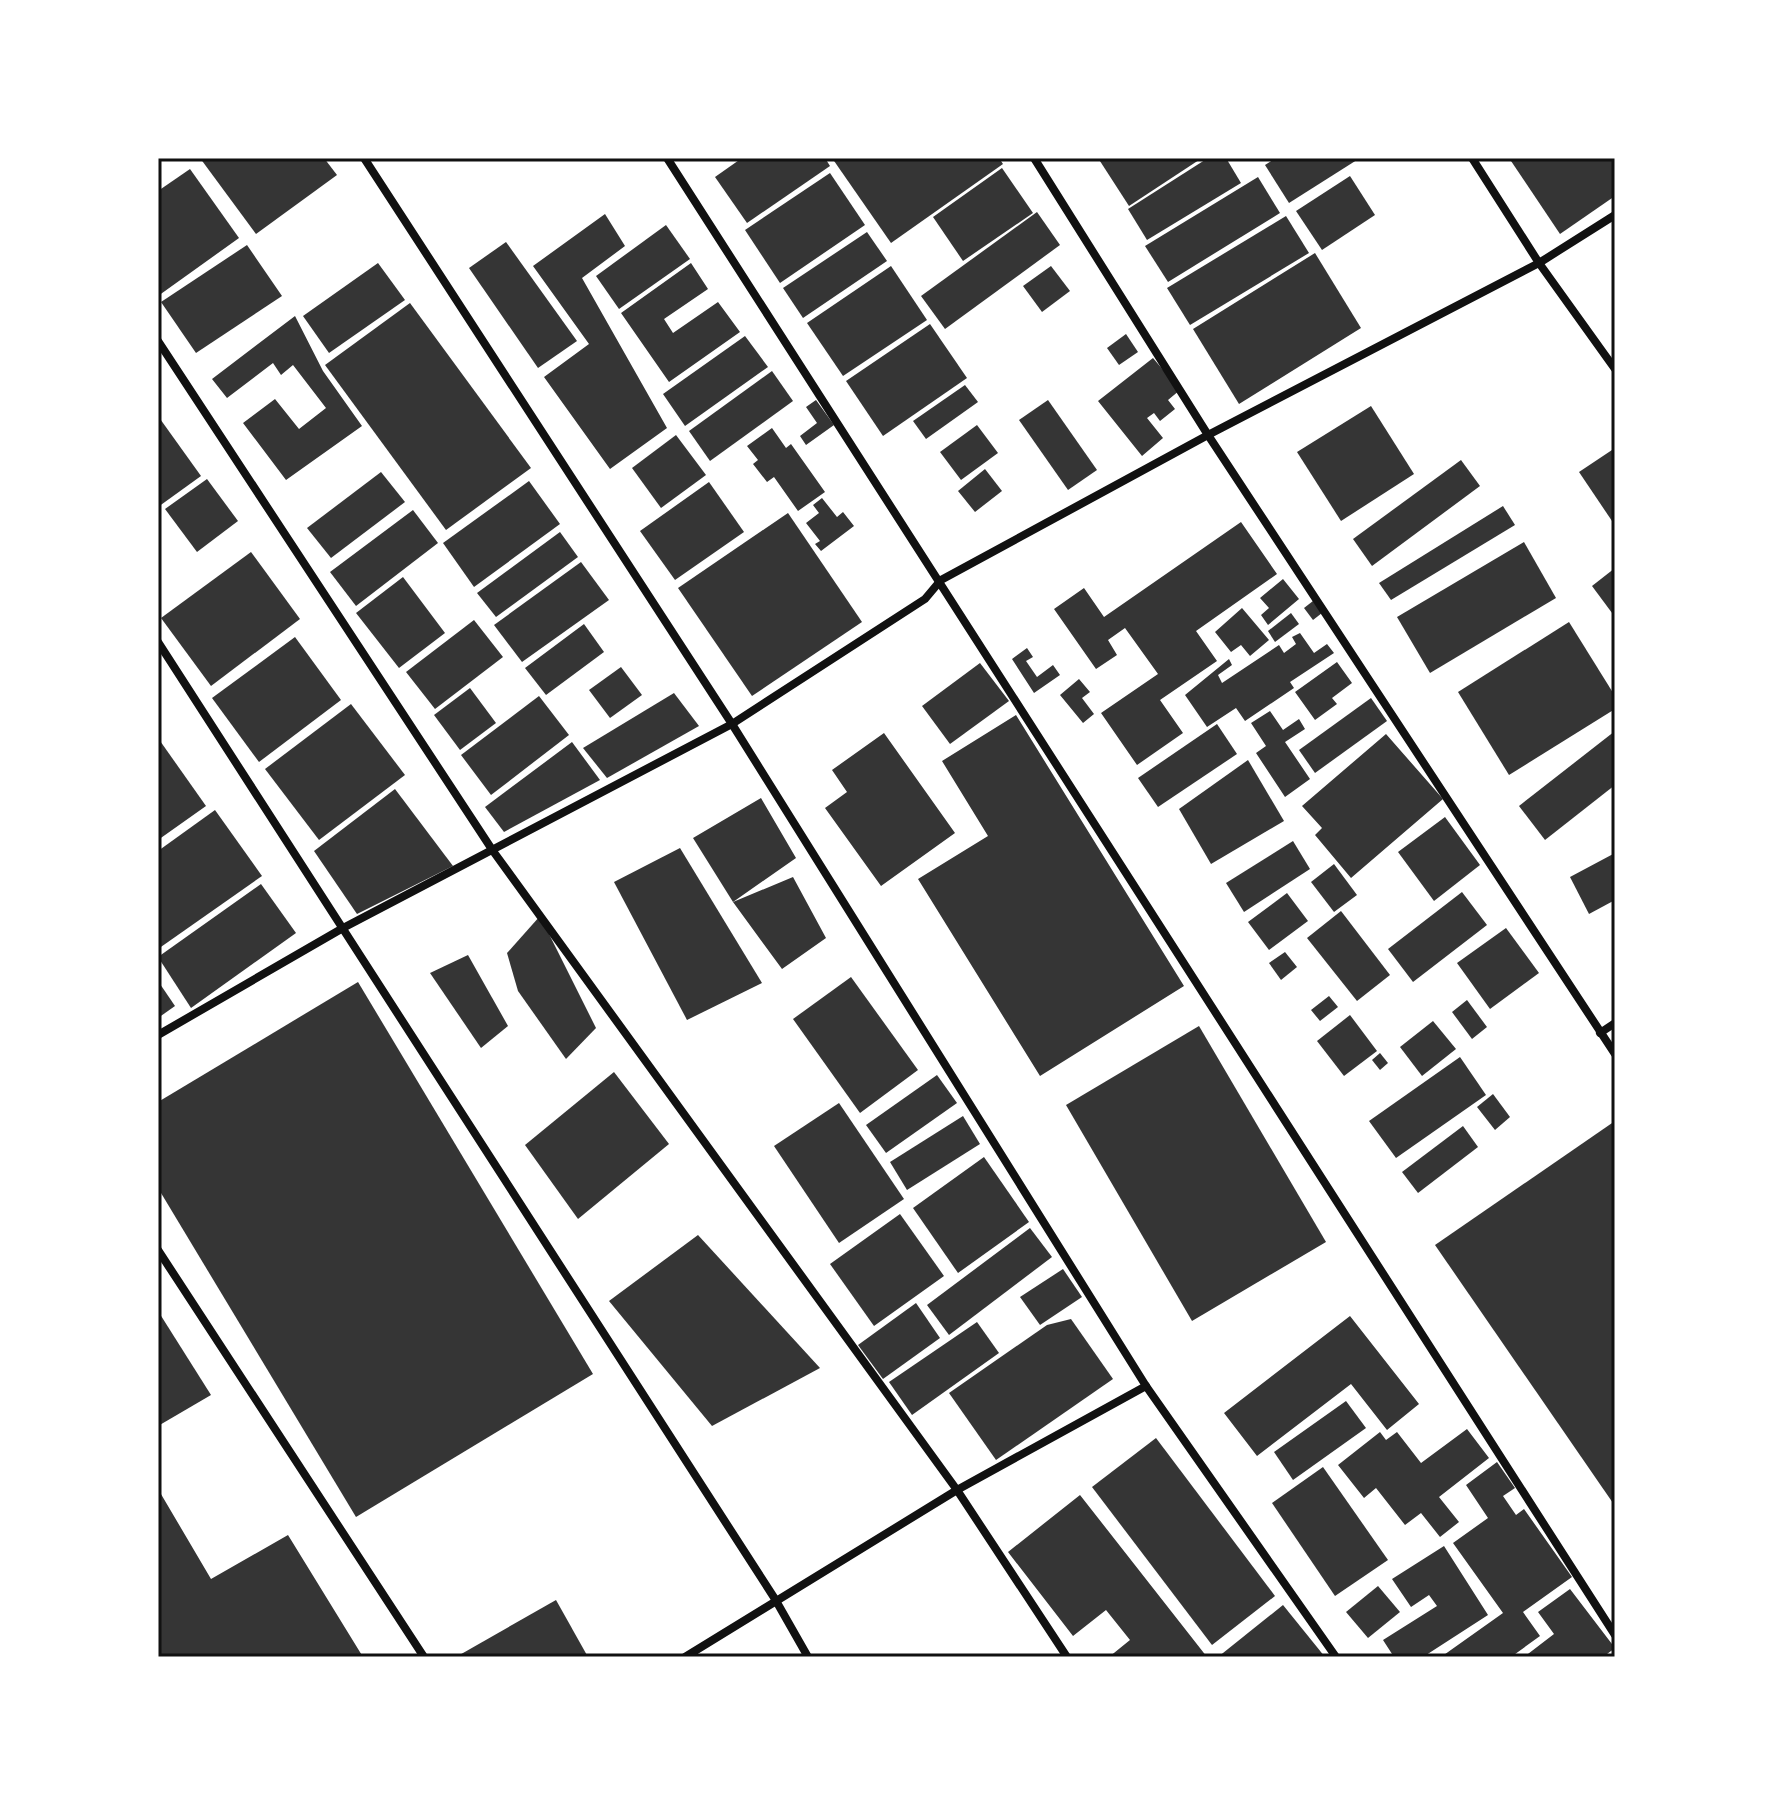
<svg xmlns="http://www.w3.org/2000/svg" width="1773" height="1815" font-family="'Work Sans',sans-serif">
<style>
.building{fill:#353535}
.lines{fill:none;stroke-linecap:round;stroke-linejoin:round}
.minor{stroke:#111;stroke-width:8}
.neatline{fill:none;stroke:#111;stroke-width:3}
</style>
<rect width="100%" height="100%" fill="#fff"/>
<g class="building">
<path d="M 200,158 L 324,158 L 337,175 L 256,234 Z"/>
<path d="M 742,158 L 825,158 L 830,166 L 747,223 L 715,177 Z"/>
<path d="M 832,158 L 999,158 L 1003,164 L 891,243 Z"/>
<path d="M 1098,158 L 1202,158 L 1129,206 Z"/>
<path d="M 1208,158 L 1226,158 L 1241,183 L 1147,240 L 1128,209 Z"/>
<path d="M 1276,158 L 1360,158 L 1289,203 L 1265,165 Z"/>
<path d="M 1509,158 L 1615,158 L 1615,196 L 1560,234 Z"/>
<path d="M 1002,168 L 1033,213 L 963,261 L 933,217 Z"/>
<path d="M 190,169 L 239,238 L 158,296 L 158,191 Z"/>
<path d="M 830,173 L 865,225 L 780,283 L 745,230 Z"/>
<path d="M 1350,176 L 1375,215 L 1322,250 L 1296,211 Z"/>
<path d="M 1258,177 L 1280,213 L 1168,282 L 1145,246 Z"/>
<path d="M 1037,212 L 1060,245 L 945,329 L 921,296 Z"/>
<path d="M 605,214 L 625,246 L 582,278 L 667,428 L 610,469 L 544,377 L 589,344 L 533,266 Z"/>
<path d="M 1286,216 L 1309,253 L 1190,325 L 1167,288 Z"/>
<path d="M 666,225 L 690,259 L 619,309 L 596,276 Z"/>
<path d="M 867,232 L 887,261 L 803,318 L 783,288 Z"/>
<path d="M 506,242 L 577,341 L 538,368 L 469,268 Z"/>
<path d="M 247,245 L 282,296 L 196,353 L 161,302 Z"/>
<path d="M 1315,253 L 1361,328 L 1239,404 L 1193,329 Z"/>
<path d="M 378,263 L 405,300 L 329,353 L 303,316 Z"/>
<path d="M 691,263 L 708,289 L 664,319 L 673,333 L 718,302 L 740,332 L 669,382 L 621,313 Z"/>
<path d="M 891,266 L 927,320 L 843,376 L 807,323 Z"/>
<path d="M 1051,266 L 1070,291 L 1042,312 L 1023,286 Z"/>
<path d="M 410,303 L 531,468 L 446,530 L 325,365 Z"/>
<path d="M 295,316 L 323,371 L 362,426 L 286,480 L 243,423 L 275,399 L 299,429 L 326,408 L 293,365 L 281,375 L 273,363 L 227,398 L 212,379 Z"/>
<path d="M 930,324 L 967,378 L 883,436 L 846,381 Z"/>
<path d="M 1126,334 L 1138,352 L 1119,365 L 1107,348 Z"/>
<path d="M 745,336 L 768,367 L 685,426 L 663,394 Z"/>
<path d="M 1153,358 L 1180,390 L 1168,400 L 1175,409 L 1160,421 L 1154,413 L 1147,418 L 1163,438 L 1142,456 L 1098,401 Z"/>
<path d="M 772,371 L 793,401 L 710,461 L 689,431 Z"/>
<path d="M 965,385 L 978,402 L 926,439 L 913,421 Z"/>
<path d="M 816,400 L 834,425 L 806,445 L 800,436 L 817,423 L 806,407 Z"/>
<path d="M 1048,400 L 1097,470 L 1068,490 L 1019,420 Z"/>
<path d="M 1371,406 L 1414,474 L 1341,521 L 1297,452 Z"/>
<path d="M 158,416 L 201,476 L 158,507 Z"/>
<path d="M 977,425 L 998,453 L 961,480 L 940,452 Z"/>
<path d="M 772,428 L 786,448 L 791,444 L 825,492 L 798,511 L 774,477 L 767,482 L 753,464 L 758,460 L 747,446 Z"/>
<path d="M 676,435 L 706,475 L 661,508 L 632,468 Z"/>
<path d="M 1615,448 L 1615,519 L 1612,521 L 1579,472 Z"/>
<path d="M 1461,460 L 1480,486 L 1372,566 L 1353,539 Z"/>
<path d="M 985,469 L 1002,491 L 975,512 L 958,491 Z"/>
<path d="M 381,472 L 405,502 L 331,558 L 307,528 Z"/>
<path d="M 207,479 L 238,521 L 197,552 L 165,509 Z"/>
<path d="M 529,481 L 560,524 L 474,587 L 443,543 Z"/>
<path d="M 709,482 L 744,532 L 675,580 L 640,531 Z"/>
<path d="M 822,498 L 837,517 L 843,512 L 854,526 L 821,551 L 815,544 L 820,541 L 806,523 L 819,513 L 813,505 Z"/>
<path d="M 1503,506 L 1515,525 L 1391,600 L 1379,583 Z"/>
<path d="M 413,510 L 438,543 L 356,606 L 330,572 Z"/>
<path d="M 788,513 L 862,622 L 752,696 L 678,588 Z"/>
<path d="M 1241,522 L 1277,574 L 1196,631 L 1217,661 L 1160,700 L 1183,733 L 1137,765 L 1101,713 L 1158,674 L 1125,628 L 1108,640 L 1117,655 L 1096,669 L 1054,609 L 1084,588 L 1104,617 Z"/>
<path d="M 560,532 L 578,557 L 496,617 L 477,593 Z"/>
<path d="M 1524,542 L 1556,598 L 1430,673 L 1397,617 Z"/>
<path d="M 251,552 L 300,619 L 211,686 L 161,618 Z"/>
<path d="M 581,562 L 609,600 L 522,662 L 494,625 Z"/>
<path d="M 1615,568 L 1615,617 L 1592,586 Z"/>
<path d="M 403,577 L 445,633 L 399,668 L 356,613 Z"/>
<path d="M 1283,579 L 1299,599 L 1268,625 L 1261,615 L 1269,608 L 1260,598 Z"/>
<path d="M 1313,601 L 1322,613 L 1313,620 L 1304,608 Z"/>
<path d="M 1242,608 L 1269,640 L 1250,656 L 1241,645 L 1231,652 L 1215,632 Z"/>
<path d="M 1291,613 L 1299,624 L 1275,642 L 1268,631 Z"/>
<path d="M 474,620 L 503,657 L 435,709 L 406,672 Z"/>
<path d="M 1569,622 L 1615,696 L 1615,709 L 1509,775 L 1458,692 Z"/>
<path d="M 584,624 L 604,652 L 546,695 L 525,668 Z"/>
<path d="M 1300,633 L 1314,653 L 1327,644 L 1334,653 L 1290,682 L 1294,688 L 1245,721 L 1236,708 L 1207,727 L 1185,695 L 1229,659 L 1232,665 L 1218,675 L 1222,683 L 1279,645 L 1284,653 L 1296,644 L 1292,637 Z"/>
<path d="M 295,637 L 341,700 L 259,762 L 212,698 Z"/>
<path d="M 1027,648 L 1033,657 L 1026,661 L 1037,677 L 1053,665 L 1060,675 L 1034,693 L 1012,659 Z"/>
<path d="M 1337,662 L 1352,683 L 1332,698 L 1337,704 L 1315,720 L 1295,692 Z"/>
<path d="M 980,663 L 1009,701 L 950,744 L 922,706 Z"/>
<path d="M 621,667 L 642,695 L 610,718 L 589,690 Z"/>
<path d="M 1079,679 L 1090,692 L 1082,698 L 1094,714 L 1083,723 L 1060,695 Z"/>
<path d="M 470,688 L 496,723 L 460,750 L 434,715 Z"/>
<path d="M 674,693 L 699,726 L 607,778 L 583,748 Z"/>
<path d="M 539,696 L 569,735 L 491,795 L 461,755 Z"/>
<path d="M 1371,698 L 1387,721 L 1315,773 L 1299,750 Z"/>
<path d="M 351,704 L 405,775 L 319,840 L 265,769 Z"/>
<path d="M 1270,711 L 1283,730 L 1299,719 L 1305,729 L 1285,742 L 1310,779 L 1285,797 L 1256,753 L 1266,746 L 1251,723 Z"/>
<path d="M 1016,715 L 1184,986 L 1040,1076 L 918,879 L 988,836 L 942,761 Z"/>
<path d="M 1217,724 L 1237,754 L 1158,807 L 1138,778 Z"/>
<path d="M 1615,731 L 1615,785 L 1545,840 L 1519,806 Z"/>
<path d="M 884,733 L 955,833 L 881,886 L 825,808 L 847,792 L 832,770 Z"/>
<path d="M 1386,734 L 1443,799 L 1351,878 L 1315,835 L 1322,828 L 1302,806 Z"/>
<path d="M 158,738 L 206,806 L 158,840 Z"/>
<path d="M 572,742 L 600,780 L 504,832 L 485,807 Z"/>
<path d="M 1248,760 L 1284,821 L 1211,864 L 1179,809 Z"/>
<path d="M 395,789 L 453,866 L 357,914 L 314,851 Z"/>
<path d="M 761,798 L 796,858 L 733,902 L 793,877 L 826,938 L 782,969 L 733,902 L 693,838 Z"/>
<path d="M 215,810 L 262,876 L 158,949 L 158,851 Z"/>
<path d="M 1445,817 L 1480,865 L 1434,901 L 1398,852 Z"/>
<path d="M 1293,841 L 1310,869 L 1244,912 L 1226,883 Z"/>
<path d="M 680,848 L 762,983 L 687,1020 L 614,882 Z"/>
<path d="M 1615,853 L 1615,900 L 1589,914 L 1570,877 Z"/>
<path d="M 1334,864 L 1357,895 L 1334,912 L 1311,882 Z"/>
<path d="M 261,884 L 296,933 L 191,1008 L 158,957 Z"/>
<path d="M 1462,892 L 1487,925 L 1413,982 L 1388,949 Z"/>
<path d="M 1287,893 L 1308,921 L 1269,950 L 1248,922 Z"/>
<path d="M 1341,911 L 1390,975 L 1357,1001 L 1307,938 Z"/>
<path d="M 540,916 L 596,1028 L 566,1059 L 518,991 L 507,953 Z"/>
<path d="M 1506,928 L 1539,973 L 1490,1009 L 1457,963 Z"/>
<path d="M 1285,952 L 1297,967 L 1281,980 L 1269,963 Z"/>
<path d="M 468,955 L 508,1026 L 481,1048 L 430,973 Z"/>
<path d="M 851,977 L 918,1070 L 860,1113 L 793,1019 Z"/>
<path d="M 158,981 L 175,1006 L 158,1018 Z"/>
<path d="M 358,982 L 593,1374 L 356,1517 L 158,1188 L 158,1102 Z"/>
<path d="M 1329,996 L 1338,1007 L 1320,1021 L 1311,1010 Z"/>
<path d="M 1467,1000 L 1487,1027 L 1472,1039 L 1452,1012 Z"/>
<path d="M 1350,1015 L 1377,1051 L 1344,1076 L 1317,1041 Z"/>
<path d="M 1433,1021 L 1456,1049 L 1422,1076 L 1400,1047 Z"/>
<path d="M 1199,1026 L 1326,1242 L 1192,1321 L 1066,1105 Z"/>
<path d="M 1380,1053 L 1388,1063 L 1380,1070 L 1372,1060 Z"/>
<path d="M 1460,1057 L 1486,1095 L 1396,1158 L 1369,1121 Z"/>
<path d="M 614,1072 L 669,1144 L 578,1219 L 525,1145 Z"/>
<path d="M 937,1075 L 957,1103 L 886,1153 L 866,1125 Z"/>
<path d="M 1493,1094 L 1510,1117 L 1495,1130 L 1477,1107 Z"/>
<path d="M 839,1103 L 904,1199 L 839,1243 L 774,1146 Z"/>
<path d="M 963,1116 L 980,1144 L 907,1190 L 890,1162 Z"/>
<path d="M 1615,1121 L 1615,1506 L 1435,1245 Z"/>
<path d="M 1463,1126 L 1478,1147 L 1418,1193 L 1402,1172 Z"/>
<path d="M 984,1157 L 1029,1222 L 958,1273 L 913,1208 Z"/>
<path d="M 900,1214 L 944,1276 L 874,1326 L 830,1264 Z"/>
<path d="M 1030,1228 L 1052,1257 L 949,1335 L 927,1305 Z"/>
<path d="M 698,1235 L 820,1368 L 712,1426 L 609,1301 Z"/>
<path d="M 1063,1269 L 1082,1297 L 1040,1325 L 1020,1297 Z"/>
<path d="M 916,1303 L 940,1338 L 883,1379 L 858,1345 Z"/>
<path d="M 158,1311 L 211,1395 L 158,1426 Z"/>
<path d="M 1350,1316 L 1419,1404 L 1387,1430 L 1351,1384 L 1257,1456 L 1224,1413 Z"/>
<path d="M 1071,1319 L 1113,1379 L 996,1460 L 949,1393 L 1047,1325 Z"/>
<path d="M 977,1322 L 999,1353 L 912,1415 L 889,1382 Z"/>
<path d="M 1346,1401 L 1366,1428 L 1293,1480 L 1274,1452 Z"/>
<path d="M 1467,1429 L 1489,1458 L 1439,1497 L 1459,1522 L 1440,1537 L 1421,1513 L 1405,1525 L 1376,1488 L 1364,1498 L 1338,1465 L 1380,1432 L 1386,1440 L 1397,1432 L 1421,1463 Z"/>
<path d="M 1156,1438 L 1275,1596 L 1212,1645 L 1092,1487 Z"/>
<path d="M 1497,1462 L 1515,1488 L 1503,1496 L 1516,1515 L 1524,1509 L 1572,1577 L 1523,1612 L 1540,1636 L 1511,1657 L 1441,1657 L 1503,1613 L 1453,1543 L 1488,1518 L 1466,1485 Z"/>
<path d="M 1323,1467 L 1388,1560 L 1335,1596 L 1272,1503 Z"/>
<path d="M 158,1489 L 211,1579 L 288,1535 L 363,1657 L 158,1657 Z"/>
<path d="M 1080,1495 L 1207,1657 L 1109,1657 L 1130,1640 L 1106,1610 L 1073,1636 L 1008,1552 Z"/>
<path d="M 1444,1546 L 1488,1615 L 1423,1657 L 1394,1657 L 1383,1640 L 1437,1606 L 1429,1595 L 1411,1607 L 1392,1579 Z"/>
<path d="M 1378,1586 L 1400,1612 L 1368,1638 L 1346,1612 Z"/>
<path d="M 1570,1589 L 1615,1648 L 1603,1657 L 1524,1657 L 1554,1634 L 1538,1612 Z"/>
<path d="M 556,1600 L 588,1657 L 456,1657 Z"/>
<path d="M 1283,1605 L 1325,1657 L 1218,1657 Z"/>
</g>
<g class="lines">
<g class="minor">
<path d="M 364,158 L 732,724 L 1146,1386 L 1336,1657"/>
<path d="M 667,158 L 1615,1635"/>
<path d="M 1034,158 L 1208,435 L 1615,1054"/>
<path d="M 1472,158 L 1539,263 L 1615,369"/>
<path d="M 158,341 L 493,851 L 957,1490 L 1067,1657"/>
<path d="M 158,642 L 775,1599 L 808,1657"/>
<path d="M 1600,1033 L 1615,1023"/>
<path d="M 158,1035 L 343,928 L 732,724 L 925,599 L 941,580 L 1208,435 L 1539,263 L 1615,215"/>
<path d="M 158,1250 L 424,1657"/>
<path d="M 685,1657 L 957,1490 L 1146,1386"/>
</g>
</g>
<rect width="1773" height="1815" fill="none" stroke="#ffffff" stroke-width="320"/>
<rect x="160" y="160" width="1453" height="1495" class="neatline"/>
</svg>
